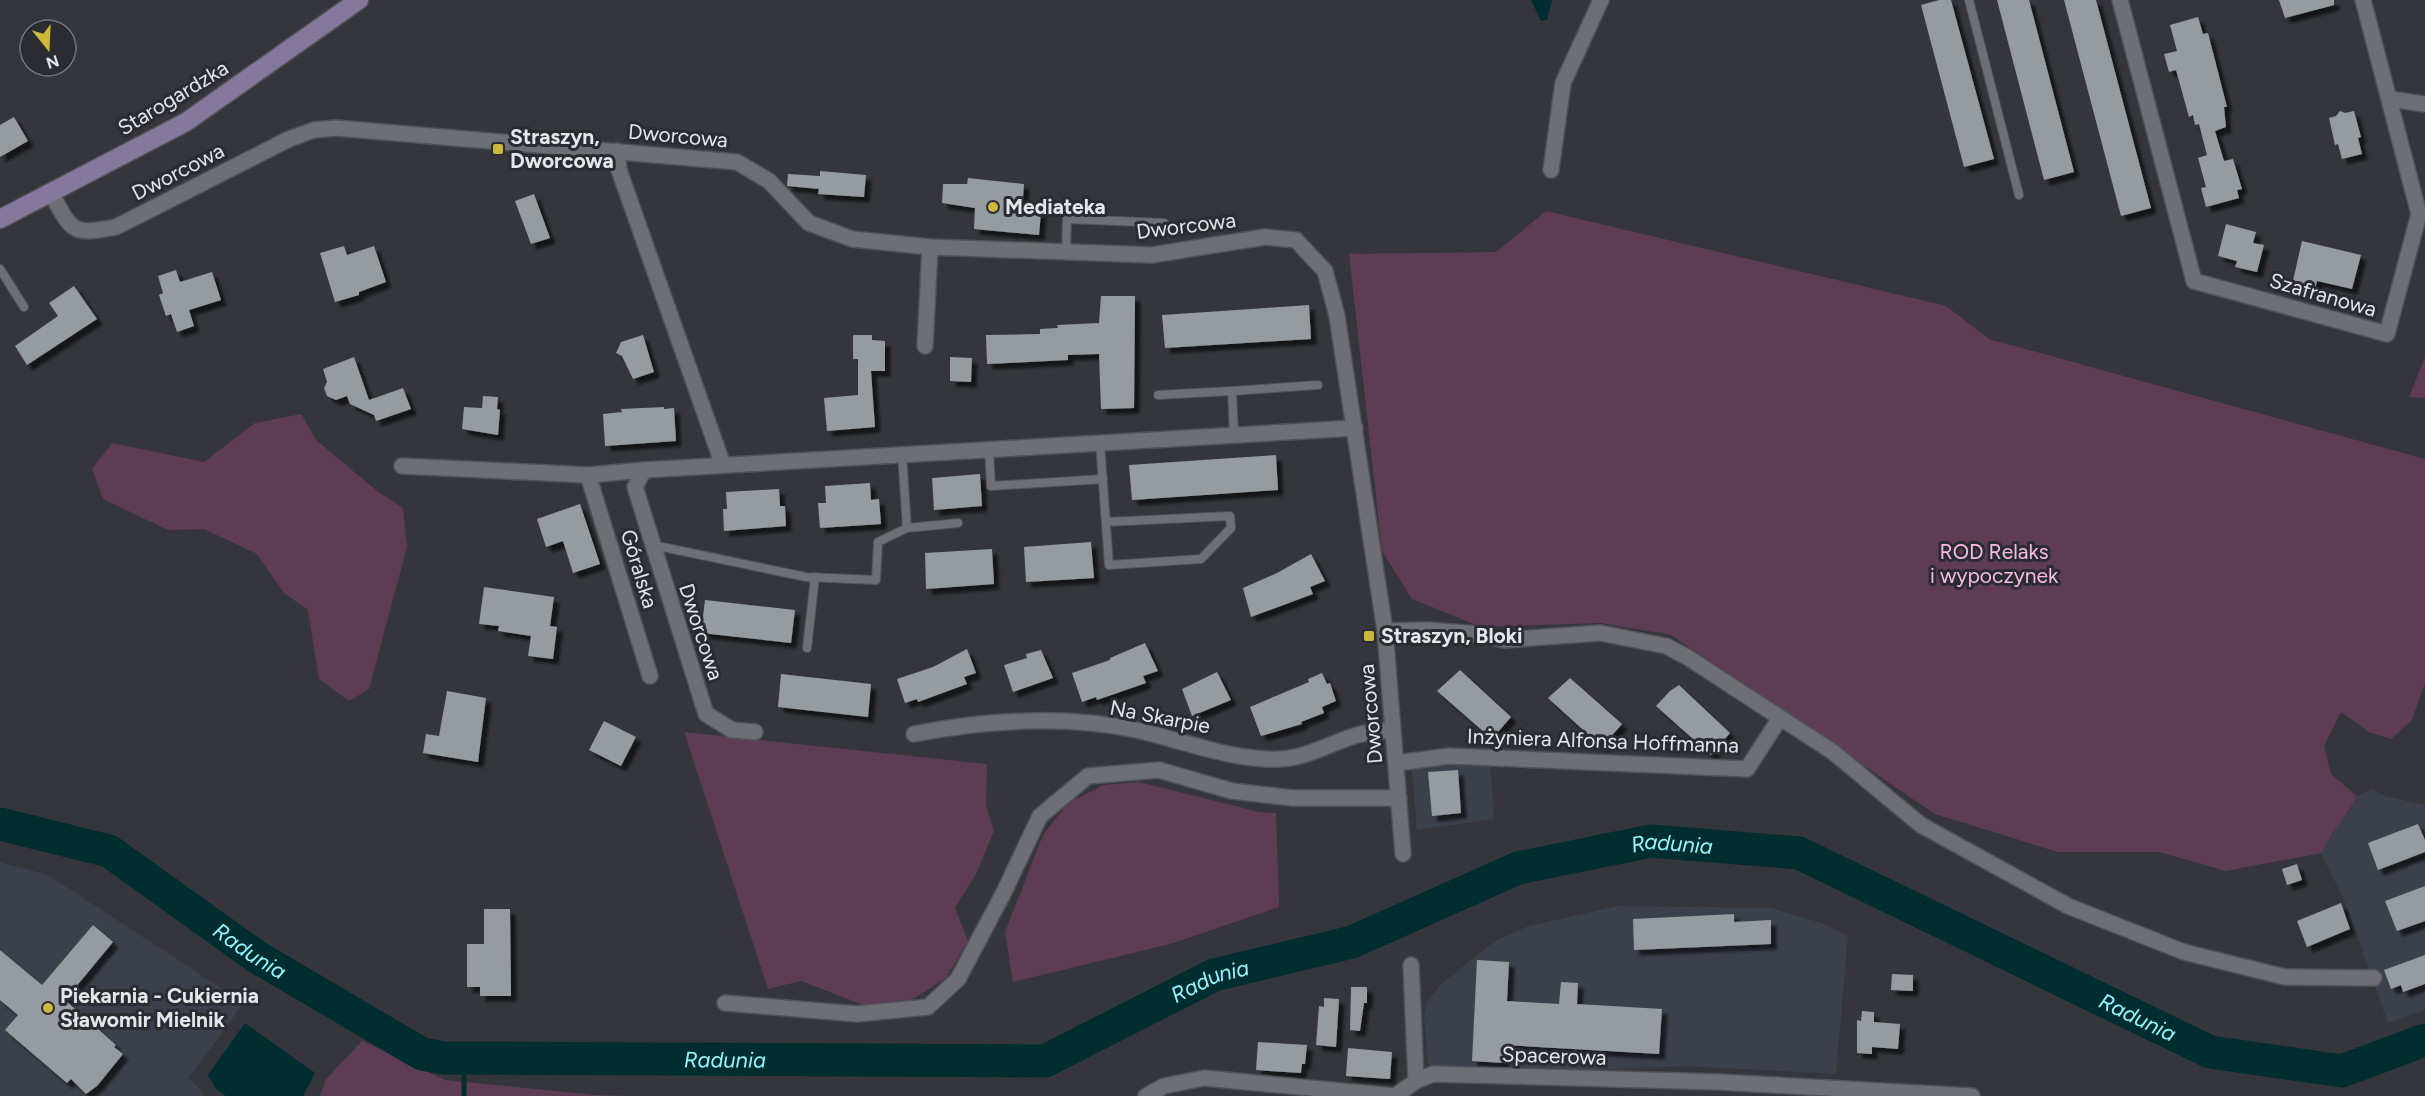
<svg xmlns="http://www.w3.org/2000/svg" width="2425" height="1096" font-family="Figtree,sans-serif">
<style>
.built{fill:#3c404b}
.green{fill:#5e3d54}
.water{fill:#002d30}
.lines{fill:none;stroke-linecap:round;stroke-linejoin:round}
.stream{stroke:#002d30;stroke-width:5}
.river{stroke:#002d30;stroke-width:33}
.building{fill:#959b9f;filter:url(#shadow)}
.lane-casing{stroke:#505256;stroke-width:10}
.street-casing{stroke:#505256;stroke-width:18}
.secondary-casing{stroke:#505256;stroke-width:21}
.lane{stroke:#6d6f75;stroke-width:8}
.street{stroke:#6d6f75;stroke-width:15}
.secondary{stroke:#86789d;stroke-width:18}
.poi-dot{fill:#ccb939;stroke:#2a2c31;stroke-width:2}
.labels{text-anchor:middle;stroke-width:6;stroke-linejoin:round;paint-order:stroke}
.street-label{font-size:21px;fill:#e5e6ea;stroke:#2a2c31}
.poi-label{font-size:21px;font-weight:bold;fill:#e5e6ea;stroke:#2a2c31;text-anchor:start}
.park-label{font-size:21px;fill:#f9bbe5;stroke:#2a2c31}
.water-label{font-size:22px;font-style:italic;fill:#97f4fc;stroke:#2a2c31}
</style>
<defs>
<filter id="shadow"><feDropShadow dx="5.5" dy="5.5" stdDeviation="1.5" flood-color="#0009"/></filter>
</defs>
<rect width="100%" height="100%" fill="#34363b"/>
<g class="built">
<path d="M 1490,759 L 1494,819 L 1417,830 L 1411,761 Z"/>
<path d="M 2372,789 L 2385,796 L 2425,805 L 2425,1010 L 2388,1023 L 2344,900 L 2321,853 L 2328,837 L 2349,811 L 2357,796 Z"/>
<path d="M 0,862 L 48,875 L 244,1003 L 189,1077 L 205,1096 L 0,1096 Z"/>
<path d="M 1617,906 L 1771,908 L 1824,924 L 1848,936 L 1836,1074 L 1688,1066 L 1584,1070 L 1428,1065 L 1424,1016 L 1427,1002 L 1440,985 L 1495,941 L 1529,926 Z"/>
</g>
<g class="green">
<path d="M 1546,211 L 1946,306 L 1989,339 L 2425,459 L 2425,683 L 2412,720 L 2391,739 L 2369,732 L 2341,712 L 2324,746 L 2331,774 L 2357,796 C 2347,816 2331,832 2321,853 L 2226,871 L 2159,852 L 2058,852 L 1935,814 L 1671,635 L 1601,623 L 1481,627 L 1412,599 L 1382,551 L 1349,254 L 1496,252 Z"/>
<path d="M 2425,357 L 2425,398 L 2409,397 Z"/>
<path d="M 301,414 L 316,440 L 377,491 L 403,508 L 407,547 L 369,689 L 349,701 L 319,679 L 308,610 L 284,593 L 257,554 L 204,529 L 168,530 L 103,499 L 92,469 L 112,443 L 204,462 L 255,423 Z"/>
<path d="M 684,732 L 987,764 L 986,806 L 994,831 L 976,874 L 955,908 L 968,941 L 946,978 L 913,999 L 866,1006 L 801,981 L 768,989 Z"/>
<path d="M 1139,782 L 1259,812 L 1276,813 L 1279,907 L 1170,944 L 1013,982 L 1005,932 L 1043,835 L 1068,803 L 1104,785 Z"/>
<path d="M 362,1041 L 445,1080 L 594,1095 L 631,1096 L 320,1096 L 326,1079 Z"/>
</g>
<g class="water">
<path d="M 1531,0 L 1552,0 L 1547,20 L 1541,21 Z"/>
<path d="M 245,1023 L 315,1073 L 303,1096 L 226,1096 L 216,1089 L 208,1075 Z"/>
</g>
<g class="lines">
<path class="stream" d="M 464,1059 L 464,1096"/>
<path class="river" id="s1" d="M 0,824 L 109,851 L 257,957 L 422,1054 L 443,1058 L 1045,1061 L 1214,975 L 1352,942 L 1518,868 L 1651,841 L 1799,853 L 2210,1052 L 2342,1071 L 2425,1040"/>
</g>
<g class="building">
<path d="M 1939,0 L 1951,0 L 1994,159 L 1964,167 L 1921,5 Z"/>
<path d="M 1997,0 L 2029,0 L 2074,172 L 2044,180 Z"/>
<path d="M 2064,0 L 2096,0 L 2151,208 L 2121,216 Z"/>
<path d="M 2279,0 L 2334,0 L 2334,5 L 2285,18 Z"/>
<path d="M 2198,17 L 2203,34 L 2208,33 L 2227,107 L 2224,107 L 2226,127 L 2215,131 L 2224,161 L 2233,159 L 2242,189 L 2237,190 L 2239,198 L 2206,207 L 2201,188 L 2206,187 L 2198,158 L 2207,155 L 2199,124 L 2195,125 L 2193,115 L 2189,117 L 2176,70 L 2169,72 L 2164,54 L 2177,51 L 2170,25 Z"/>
<path d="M 2340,111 L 2345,113 L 2354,111 L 2361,137 L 2358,138 L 2362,154 L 2342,159 L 2338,144 L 2335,145 L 2329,118 L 2336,116 Z"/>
<path d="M 14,117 L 28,141 L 0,157 L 0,125 Z"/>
<path d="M 820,171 L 866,175 L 864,197 L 818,194 L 819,189 L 787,186 L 788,174 L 820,176 Z"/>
<path d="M 968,178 L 1024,184 L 1022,211 L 1041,212 L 1039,235 L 974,229 L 975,208 L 942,203 L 943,184 L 967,184 Z"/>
<path d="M 534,194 L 550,238 L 531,244 L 515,201 Z"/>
<path d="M 2226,224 L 2256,232 L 2253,243 L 2264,245 L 2257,272 L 2235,267 L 2237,261 L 2218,256 Z"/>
<path d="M 2302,241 L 2361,255 L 2352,289 L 2317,281 L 2315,290 L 2292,285 Z"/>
<path d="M 344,246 L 347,255 L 374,246 L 386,282 L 359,292 L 359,295 L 335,302 L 320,253 Z"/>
<path d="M 176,270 L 180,282 L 212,272 L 221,300 L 189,310 L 194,326 L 177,332 L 171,314 L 166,316 L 159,295 L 163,293 L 158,276 Z"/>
<path d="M 74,286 L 97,319 L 27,365 L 15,346 L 58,316 L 49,303 Z"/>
<path d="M 1101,296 L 1135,296 L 1134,408 L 1101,409 L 1099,354 L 1068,355 L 1068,360 L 987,364 L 986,335 L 1040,334 L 1040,329 L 1058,328 L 1057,325 L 1099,323 Z"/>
<path d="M 1309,305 L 1311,339 L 1165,348 L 1162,315 Z"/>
<path d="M 643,335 L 654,372 L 633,379 L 622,356 L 616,353 L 621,342 Z"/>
<path d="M 853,335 L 872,335 L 872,340 L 885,341 L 885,371 L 871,371 L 875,427 L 827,431 L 824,398 L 858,395 L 858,359 L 853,359 Z"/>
<path d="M 354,357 L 369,400 L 403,388 L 411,409 L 376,421 L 374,415 L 350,404 L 347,396 L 336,400 L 327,396 L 324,388 L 327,382 L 323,369 Z"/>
<path d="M 950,357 L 972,358 L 971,382 L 950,381 Z"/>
<path d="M 483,396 L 498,397 L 497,409 L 500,410 L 498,435 L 462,429 L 464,407 L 482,408 Z"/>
<path d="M 664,407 L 664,409 L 674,408 L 676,441 L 605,446 L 603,414 L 622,412 L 621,409 Z"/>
<path d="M 1276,455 L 1278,490 L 1132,500 L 1129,465 Z"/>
<path d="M 980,474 L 982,506 L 934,510 L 932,478 Z"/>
<path d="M 870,483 L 871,500 L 879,499 L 881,524 L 820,528 L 818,503 L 826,503 L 825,486 Z"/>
<path d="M 779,489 L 780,506 L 785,506 L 786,526 L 724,531 L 723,509 L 727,509 L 726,492 Z"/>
<path d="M 580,504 L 600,564 L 573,573 L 563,541 L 546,547 L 537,519 Z"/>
<path d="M 1091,542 L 1094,578 L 1026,582 L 1024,547 Z"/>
<path d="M 992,549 L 994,584 L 926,589 L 925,553 Z"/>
<path d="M 1311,554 L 1325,581 L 1310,587 L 1313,594 L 1251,617 L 1243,588 L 1277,573 Z"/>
<path d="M 484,587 L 554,597 L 550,626 L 557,627 L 553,659 L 528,656 L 531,636 L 498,631 L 499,626 L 479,624 Z"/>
<path d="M 705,600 L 795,610 L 791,643 L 701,633 Z"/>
<path d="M 1145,643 L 1158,671 L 1143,676 L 1146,683 L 1097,700 L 1096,697 L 1082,702 L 1072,673 L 1110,660 L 1110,658 Z"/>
<path d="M 967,649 L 976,673 L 964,677 L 967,684 L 918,702 L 917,699 L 905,703 L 897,679 L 933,667 Z"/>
<path d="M 1041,650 L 1053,678 L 1013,692 L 1004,665 L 1027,658 L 1026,654 Z"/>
<path d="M 1460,670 L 1511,717 L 1492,739 L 1437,691 Z"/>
<path d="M 1217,672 L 1231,700 L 1192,716 L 1182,689 Z"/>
<path d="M 1322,673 L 1327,684 L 1330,683 L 1336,701 L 1322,707 L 1324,713 L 1301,722 L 1302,724 L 1261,736 L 1250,707 L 1309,682 L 1308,679 Z"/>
<path d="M 781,674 L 871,684 L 868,717 L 778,707 Z"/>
<path d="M 1570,678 L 1622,724 L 1602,747 L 1548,698 Z"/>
<path d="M 1679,685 L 1730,733 L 1711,755 L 1656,706 L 1670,691 Z"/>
<path d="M 447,691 L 486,698 L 478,762 L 423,753 L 426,734 L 439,736 Z"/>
<path d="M 604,721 L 636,737 L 621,766 L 589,750 Z"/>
<path d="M 1458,770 L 1461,813 L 1432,816 L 1428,772 Z"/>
<path d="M 2418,824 L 2425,840 L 2425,852 L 2378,870 L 2368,843 Z"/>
<path d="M 2297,864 L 2302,880 L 2287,885 L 2282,869 Z"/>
<path d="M 2425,886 L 2425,921 L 2397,931 L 2385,901 Z"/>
<path d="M 2341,903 L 2350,929 L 2307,947 L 2297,921 Z"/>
<path d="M 484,909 L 510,909 L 511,996 L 480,996 L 480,987 L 467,987 L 467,944 L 484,944 Z"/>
<path d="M 1734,914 L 1734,922 L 1771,920 L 1771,944 L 1634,950 L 1633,919 Z"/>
<path d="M 93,925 L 113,942 L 65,1000 L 116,1045 L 114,1047 L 123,1054 L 97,1086 L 86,1094 L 71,1079 L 67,1083 L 5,1030 L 18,1015 L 0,1000 L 0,950 L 42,985 Z"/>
<path d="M 2425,955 L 2425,984 L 2403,992 L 2401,985 L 2391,989 L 2384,970 Z"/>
<path d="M 1477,960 L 1509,962 L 1507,1001 L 1559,1004 L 1561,982 L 1578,983 L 1577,1004 L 1662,1009 L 1659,1054 L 1504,1045 L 1504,1063 L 1472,1061 Z"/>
<path d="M 1892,974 L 1913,975 L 1913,991 L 1891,990 Z"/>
<path d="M 1351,987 L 1367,987 L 1367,1003 L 1364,1003 L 1360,1031 L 1350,1030 Z"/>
<path d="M 1324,998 L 1339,999 L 1336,1047 L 1316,1045 L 1319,1006 L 1324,1007 Z"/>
<path d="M 1862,1011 L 1874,1012 L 1874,1022 L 1900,1024 L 1898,1049 L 1872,1047 L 1872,1054 L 1857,1053 L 1857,1020 L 1861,1021 Z"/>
<path d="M 1258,1042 L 1307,1045 L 1305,1064 L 1302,1064 L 1301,1073 L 1256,1070 Z"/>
<path d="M 1348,1048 L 1392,1052 L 1390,1079 L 1346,1076 Z"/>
</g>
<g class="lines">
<g class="lane-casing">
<g id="lane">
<path d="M 1969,0 L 2019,195"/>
<path d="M 1066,252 L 1067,219 L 1164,223"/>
<path d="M 0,269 L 24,307"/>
<path d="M 1158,395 L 1232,391"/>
<path d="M 1234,435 L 1232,391 L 1318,385"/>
<path d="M 1100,443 L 1109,565 L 1201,559 L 1231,528 L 1230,516 L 1106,522"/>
<path d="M 989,449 L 991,486 L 1103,479"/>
<path d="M 902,454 L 907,528 L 958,523"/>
<path d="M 653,545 L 806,577 L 876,580 L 878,542 L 907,528"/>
<path d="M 807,648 L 815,577"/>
</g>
</g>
<g class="street-casing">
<g id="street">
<path d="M 2120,0 L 2194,281 L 2387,334 L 2419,214 L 2363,0"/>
<path d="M 2390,99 L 2425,104"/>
<path d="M 617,151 L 619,170 L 723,465"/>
<path d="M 1551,170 L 1563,83 L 1601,0"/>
<path d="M 51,193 C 72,231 71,236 116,227 L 289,139 L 314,130 L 336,128 L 737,162 L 769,181 L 809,223 L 852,239 L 930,247 L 1152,255 L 1265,237 L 1296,240 L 1325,271 L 1337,316 L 1385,631 L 1403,854"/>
<path d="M 925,346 L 930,247"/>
<path d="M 402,466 L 588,475"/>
<path d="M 644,470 L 588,475 L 650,676"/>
<path d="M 1385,631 L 1428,630 L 1478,634 L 1504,640 L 1600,633 L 1666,646 L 1687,657 L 1833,752 L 1921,825 L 2068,906 L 2184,952 L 2285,977 L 2374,978"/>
<path d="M 755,732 L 732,730 L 706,714 L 635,487 L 644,470 L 1355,428"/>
<path d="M 914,734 C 985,720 1065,715 1136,730 C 1181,740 1233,761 1279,759 C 1309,758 1333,741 1361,734 C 1372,732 1383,731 1393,730"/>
<path d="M 1397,763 L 1449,756 L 1747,769 L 1780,718"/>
<path d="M 1411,965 L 1416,1081"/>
<path d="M 725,1003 L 857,1014 L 928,1007 L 958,979 L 1003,894 L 1040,816 L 1088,776 L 1159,770 L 1232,791 L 1293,798 L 1399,798"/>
<path d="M 1146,1096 L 1164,1086 L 1204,1078 L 1395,1096 L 1416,1081 L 1433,1074 L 1719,1082 L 1972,1096"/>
</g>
</g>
<g class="secondary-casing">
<path id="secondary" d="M 0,219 L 186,122 L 359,0"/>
</g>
<use href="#lane" class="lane"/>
<use href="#street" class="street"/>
<use href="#secondary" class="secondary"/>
</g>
<g class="poi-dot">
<rect x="492" y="143" width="12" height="12" rx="3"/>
<circle cx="993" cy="207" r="6"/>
<rect x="1363" y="630" width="12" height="12" rx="3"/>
<circle cx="48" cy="1008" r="6"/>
</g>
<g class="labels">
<g class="street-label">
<text transform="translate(173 98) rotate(-31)" y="7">Starogardzka</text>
<text transform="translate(678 136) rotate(5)" y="7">Dworcowa</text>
<text transform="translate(178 172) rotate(-27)" y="7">Dworcowa</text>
<text transform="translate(1186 226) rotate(-7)" y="7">Dworcowa</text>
<text transform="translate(2323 295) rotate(16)" y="7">Szafranowa</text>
<text transform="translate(639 569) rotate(73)" y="7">Góralska</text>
<text transform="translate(701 632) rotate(72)" y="7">Dworcowa</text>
<text transform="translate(1371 714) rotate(-95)" y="7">Dworcowa</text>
<text transform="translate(1160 717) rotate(11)" y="7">Na Skarpie</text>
<text transform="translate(1603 741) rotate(2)" y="7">Inżyniera Alfonsa Hoffmanna</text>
<text transform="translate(1554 1056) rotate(2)" y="7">Spacerowa</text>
</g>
<g class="poi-label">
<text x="510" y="144">Straszyn,<tspan x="510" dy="24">Dworcowa</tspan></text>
<text x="1005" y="214">Mediateka</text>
<text x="1381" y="643">Straszyn, Bloki</text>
<text x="60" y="1003">Piekarnia - Cukiernia<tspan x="60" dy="24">Sławomir Mielnik</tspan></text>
</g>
<g class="park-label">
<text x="1994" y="559">ROD Relaks<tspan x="1994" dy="24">i wypoczynek</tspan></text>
</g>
<g class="water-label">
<text dy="8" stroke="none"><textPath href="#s1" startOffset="1779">Radunia</textPath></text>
<text dy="8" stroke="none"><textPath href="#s1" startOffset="285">Radunia</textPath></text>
<text dy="8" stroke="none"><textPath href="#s1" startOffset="1293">Radunia</textPath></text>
<text dy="8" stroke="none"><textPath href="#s1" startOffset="2283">Radunia</textPath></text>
<text dy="8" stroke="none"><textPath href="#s1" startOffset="789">Radunia</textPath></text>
</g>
</g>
<g transform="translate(48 48) rotate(162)"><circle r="28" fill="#2a2c31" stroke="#75767b" stroke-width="1.5"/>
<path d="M0-4.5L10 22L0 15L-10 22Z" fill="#ccb939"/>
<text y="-9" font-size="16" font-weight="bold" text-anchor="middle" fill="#e5e6ea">N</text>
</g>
</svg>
